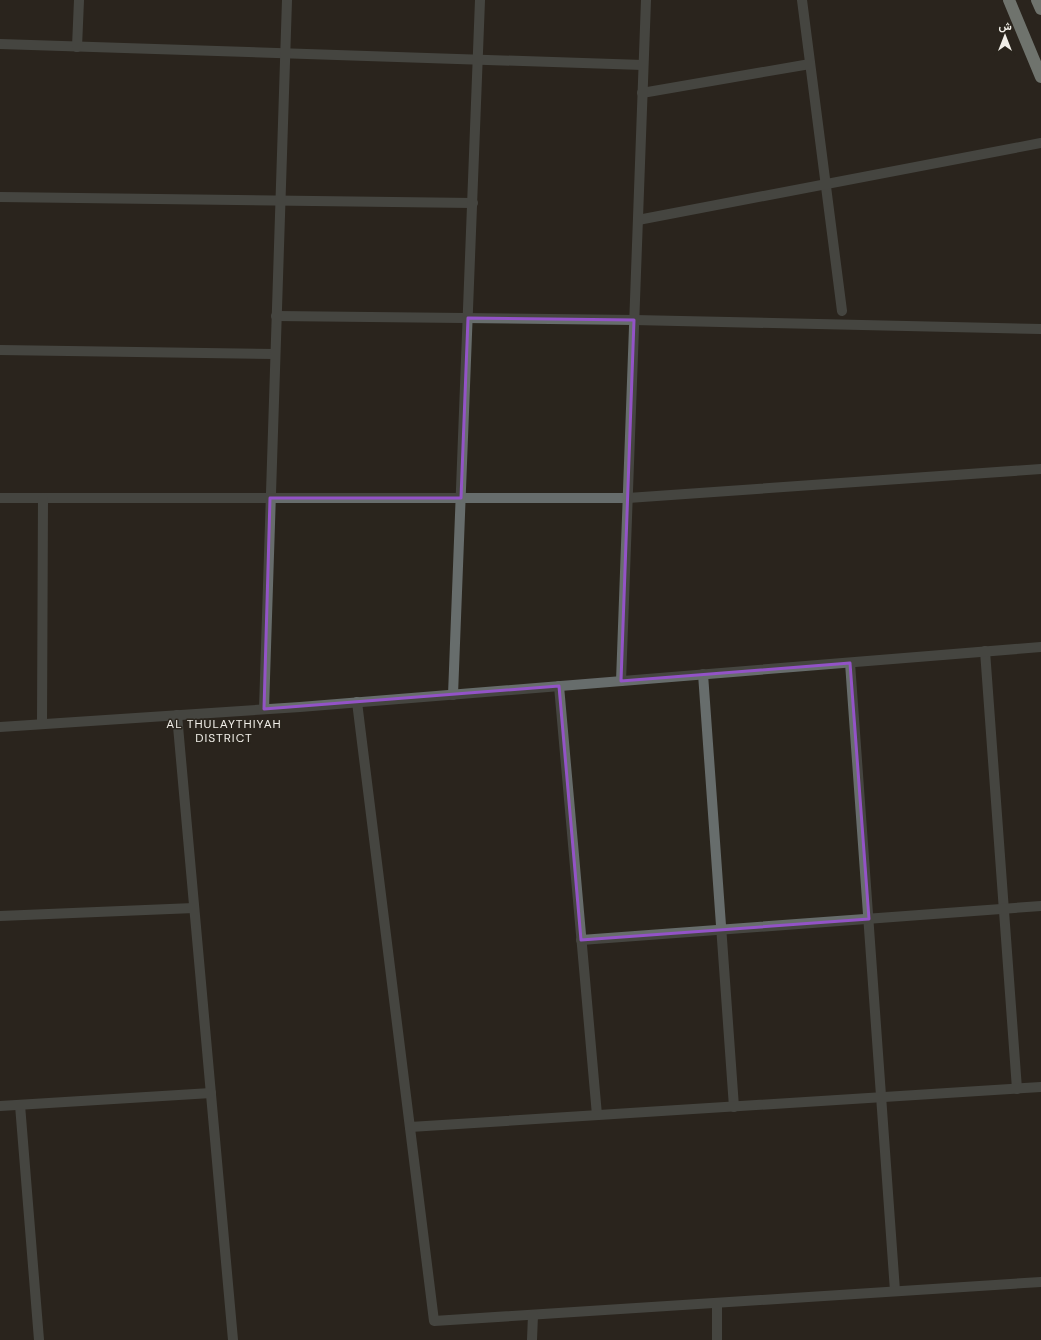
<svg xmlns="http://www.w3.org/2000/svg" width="1041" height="1340" font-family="'DM Sans',Vazirmatn,sans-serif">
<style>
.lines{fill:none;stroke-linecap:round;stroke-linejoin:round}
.minor{stroke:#676d6c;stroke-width:10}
.highway{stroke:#c3d2cf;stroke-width:12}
.marked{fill:none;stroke:#9353c7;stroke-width:3;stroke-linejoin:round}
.labels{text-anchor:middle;stroke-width:3;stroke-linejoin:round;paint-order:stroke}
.neighbourhood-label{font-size:12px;letter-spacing:1px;fill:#f2efe9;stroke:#2a251d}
</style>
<rect width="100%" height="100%" fill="#2a251d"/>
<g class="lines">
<g class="minor">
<path d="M 802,0 L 842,311"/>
<path d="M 0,44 L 643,65"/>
<path d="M 77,47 L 79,0"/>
<path d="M 642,93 L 810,64"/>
<path d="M 0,197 L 473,203"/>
<path d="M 638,220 L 1041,143"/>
<path d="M 276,316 L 634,320 L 1041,329"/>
<path d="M 0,350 L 275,354"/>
<path d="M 0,498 L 628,498 L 1041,469"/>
<path d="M 985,651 L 1017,1089"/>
<path d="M 850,663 L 895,1291"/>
<path d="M 703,674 L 734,1107"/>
<path d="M 621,681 L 646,0"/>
<path d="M 559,686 L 597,1115"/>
<path d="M 453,695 L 480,0"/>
<path d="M 357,702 L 434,1321 L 1041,1282"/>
<path d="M 264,709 L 287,0"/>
<path d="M 177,715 L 233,1340"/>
<path d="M 42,724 L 43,498"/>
<path d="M 0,727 L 300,707 L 1041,647"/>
<path d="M 0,916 L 194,908"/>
<path d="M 581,940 L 1041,906"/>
<path d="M 20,1105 L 39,1340"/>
<path d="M 0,1106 L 211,1093"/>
<path d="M 410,1127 L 1041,1087"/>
<path d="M 532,1340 L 533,1315"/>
<path d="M 717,1340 L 717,1303"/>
</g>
<g class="highway">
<path d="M 1009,0 L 1041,77"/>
<path d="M 1037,0 L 1041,9"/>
</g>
</g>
<path d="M0 0H1041V1340H0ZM 468,318 L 634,320 L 621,681 L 850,663 L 869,919 L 581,940 L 559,686 L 264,709 L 270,498 L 461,498 Z" fill="#2a251d" fill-opacity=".55" fill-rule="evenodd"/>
<path class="marked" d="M 468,318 L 634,320 L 621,681 L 850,663 L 869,919 L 581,940 L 559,686 L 264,709 L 270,498 L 461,498 Z"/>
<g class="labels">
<g class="neighbourhood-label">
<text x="224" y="728">AL THULAYTHIYAH<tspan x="224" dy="14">DISTRICT</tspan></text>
</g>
</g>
<g transform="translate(1005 36)" stroke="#2a251d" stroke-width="3" paint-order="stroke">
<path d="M0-3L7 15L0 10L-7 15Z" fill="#f2efe9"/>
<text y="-6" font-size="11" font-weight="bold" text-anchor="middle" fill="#f2efe9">ش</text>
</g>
</svg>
